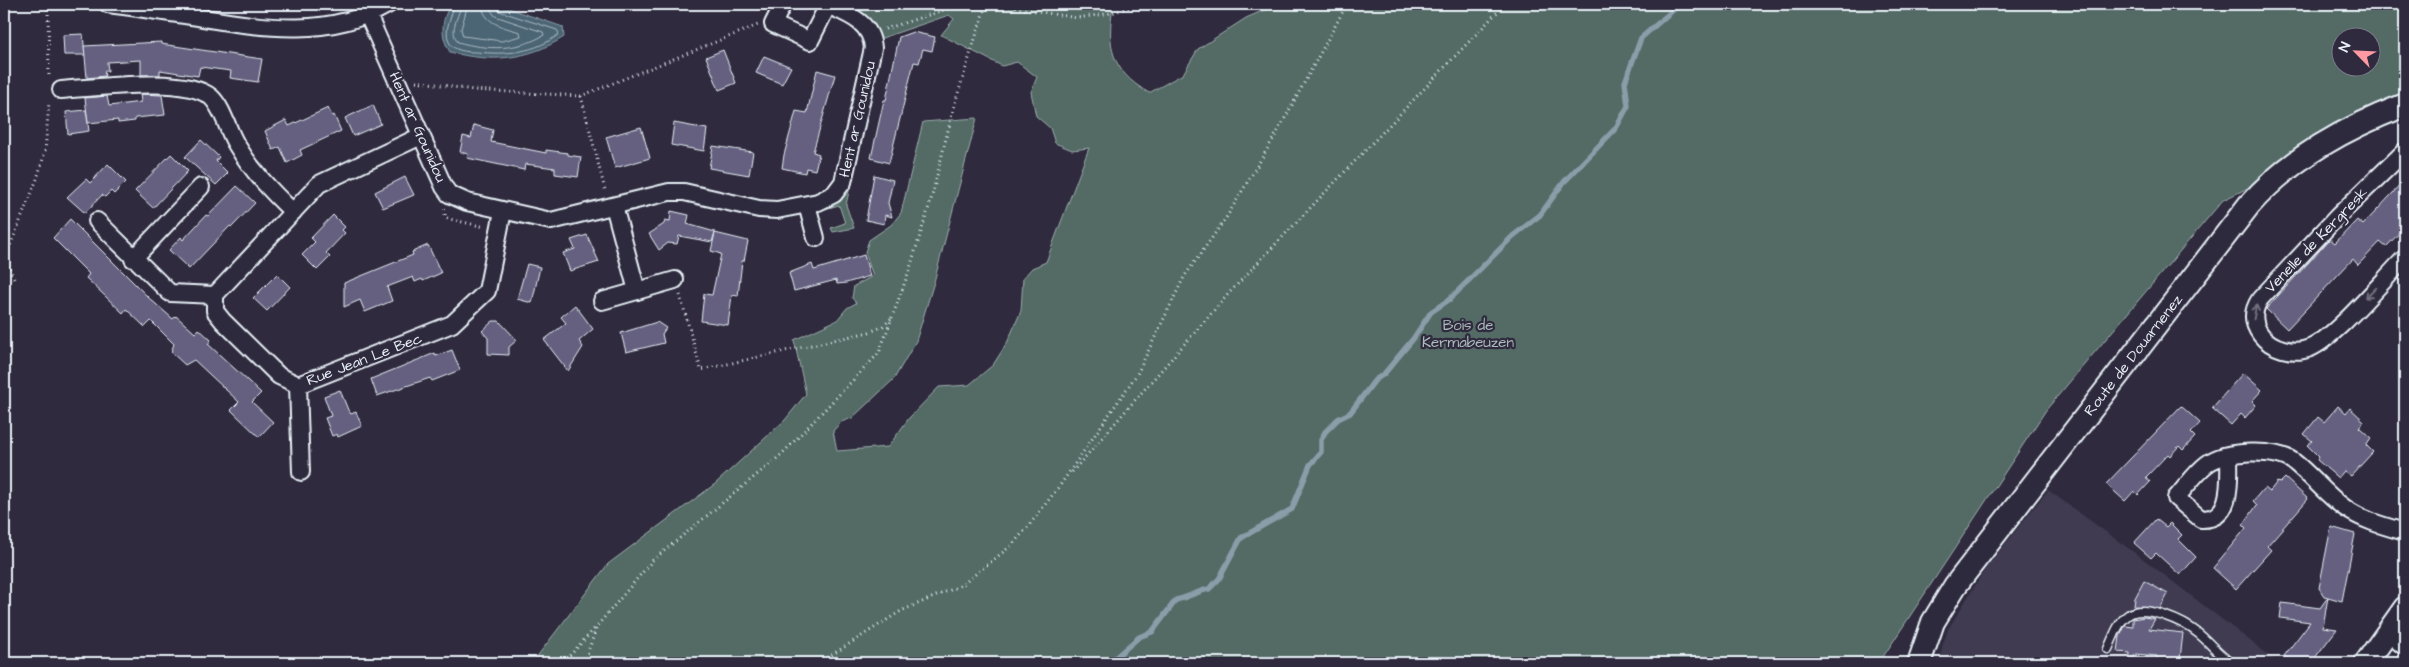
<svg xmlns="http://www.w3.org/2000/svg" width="2409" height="667" font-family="'Architects Daughter',sans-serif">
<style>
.built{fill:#3f3a51}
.green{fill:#536a65;stroke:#9eaeae;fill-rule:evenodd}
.water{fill:#4c6574;stroke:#8a9da9}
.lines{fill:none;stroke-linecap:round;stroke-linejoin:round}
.shore{stroke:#aab9c3;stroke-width:1}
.stream{stroke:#8a9da9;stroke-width:5.5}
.building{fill:#656180;stroke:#e8f1f8}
.lane-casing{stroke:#e8f1f8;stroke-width:11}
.street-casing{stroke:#e8f1f8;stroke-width:20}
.secondary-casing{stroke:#e8f1f8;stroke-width:26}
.path{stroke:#e8f1f8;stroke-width:3;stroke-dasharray:1 4;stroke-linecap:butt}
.lane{stroke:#2f2a3d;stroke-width:8}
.street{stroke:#2f2a3d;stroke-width:16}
.secondary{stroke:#2f2a3d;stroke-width:22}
.oneway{stroke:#70707e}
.labels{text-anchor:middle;stroke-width:4.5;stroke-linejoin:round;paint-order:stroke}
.street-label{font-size:15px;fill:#e8f1f8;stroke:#2f2a3d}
.park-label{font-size:15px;fill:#acbbbd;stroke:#2f2a3d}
</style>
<rect width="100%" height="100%" fill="#2f2a3d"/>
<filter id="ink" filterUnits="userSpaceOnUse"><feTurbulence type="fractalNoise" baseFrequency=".02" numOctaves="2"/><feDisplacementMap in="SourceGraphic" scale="10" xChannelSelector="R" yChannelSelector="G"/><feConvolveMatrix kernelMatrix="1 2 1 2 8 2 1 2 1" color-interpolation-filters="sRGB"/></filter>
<g filter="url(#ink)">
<path class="built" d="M 2048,490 L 2146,561 L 2279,663 L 1941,663 L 1942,647 L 1948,629 L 1986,568 Z"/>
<g class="green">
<path d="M 833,4 L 1113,4 C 1107,47 1110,70 1149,93 L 1183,74 L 1198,49 L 1246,18 L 1278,4 L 2405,4 L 2405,112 L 2223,200 L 2046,410 L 1879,663 L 532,663 L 608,564 L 715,484 L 785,420 L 806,394 L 794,340 L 837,320 L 847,308 L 856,303 L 852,298 L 854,286 L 873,276 L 865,252 L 869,240 L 891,225 L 901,213 L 923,122 L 977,118 L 934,282 L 916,341 L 894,379 L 852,418 L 841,422 L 833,431 L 837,451 L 888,447 L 909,418 L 939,387 L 969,385 L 993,365 L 1007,343 L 1021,311 L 1023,278 L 1032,268 L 1046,262 L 1089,148 L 1072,150 L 1055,143 L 1050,128 L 1036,116 L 1031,92 L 1037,77 L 1017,62 L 1002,66 L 941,35 L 954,19 L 949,15 L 879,39 ZM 2342,38 L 2372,38 L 2372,68 L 2342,68 Z"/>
<path d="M 851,182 L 846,205 L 854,228 L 833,232 L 831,228 L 845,223 L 839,205 L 825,209 L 825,203 Z"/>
</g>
<path class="water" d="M 451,4 L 496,4 L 563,27 L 564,37 C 528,60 491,63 450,52 C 440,36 441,20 451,4 Z"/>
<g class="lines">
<g class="shore">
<path d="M 454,4 C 453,16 443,28 449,42 C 453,51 467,52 477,52 C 505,55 536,53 559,34 L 557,30 L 499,11 L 496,4"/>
<path d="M 461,4 C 460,16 448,30 458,42 C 486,50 518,51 544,35 L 543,32 L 495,16 L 491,10 L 490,4"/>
<path d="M 468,4 L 461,29 L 463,36 L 502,41 L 521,36 L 520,32 C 504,27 483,24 482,4"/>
</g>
<g class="stream">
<path d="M 1741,4 L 1751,4"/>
<path d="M 1109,663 L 1139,637 L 1152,632 L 1176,600 C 1189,597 1198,591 1209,589 L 1219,579 L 1241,538 L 1292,509 L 1310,465 L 1321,452 L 1321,440 L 1325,432 L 1338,419 L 1350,413 L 1375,380 L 1384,374 L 1413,339 L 1431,312 L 1450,299 L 1513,236 L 1540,215 L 1564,182 L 1616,128 L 1628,106 L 1625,82 L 1641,38 L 1680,4"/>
</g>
</g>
<g class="building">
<path d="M 913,32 L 935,37 L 932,51 L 923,49 L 919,63 L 914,62 L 889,163 L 871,158 L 884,100 L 886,100 L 899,37 Z"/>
<path d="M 83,34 L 85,55 L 64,55 L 63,35 Z"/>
<path d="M 161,42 L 161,44 L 262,59 L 258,82 L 230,78 L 231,71 L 200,67 L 198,76 L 160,70 L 160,75 L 141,75 L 141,60 L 107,62 L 108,71 L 104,71 L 105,76 L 87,78 L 84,46 Z"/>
<path d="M 723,50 L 736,83 L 719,90 L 706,57 Z"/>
<path d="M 764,56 L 791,67 L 782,84 L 756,73 Z"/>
<path d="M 817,70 L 835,75 L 813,152 L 819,154 L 815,170 L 806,168 L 805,173 L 782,168 L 784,155 L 796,111 L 807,113 Z"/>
<path d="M 140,94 L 162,95 L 165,115 L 135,118 L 135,121 L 118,123 L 118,120 L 88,123 L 85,98 L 107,96 L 109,106 L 141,102 Z"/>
<path d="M 373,105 L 381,124 L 353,136 L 345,118 Z"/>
<path d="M 328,108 L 332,116 L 334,115 L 341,131 L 300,150 L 302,155 L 287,163 L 280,147 L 273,150 L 265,131 L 286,120 L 289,126 Z"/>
<path d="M 86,110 L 89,131 L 68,134 L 66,112 Z"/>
<path d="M 674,123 L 707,129 L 704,151 L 671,145 Z"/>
<path d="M 474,125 L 493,130 L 491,142 L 546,153 L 546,150 L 568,153 L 568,155 L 581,157 L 578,177 L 555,174 L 555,168 L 525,164 L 524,170 L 467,158 L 468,154 L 460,152 L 463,136 L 471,138 Z"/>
<path d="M 641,127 L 650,158 L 615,168 L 606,137 Z"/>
<path d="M 201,140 L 219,157 L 216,161 L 228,173 L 216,185 L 185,157 Z"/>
<path d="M 713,146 L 753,152 L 749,175 L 709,168 Z"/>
<path d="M 171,154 L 188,171 L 153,208 L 135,191 Z"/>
<path d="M 108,164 L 126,182 L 114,194 L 111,191 L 105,197 L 102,195 L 85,213 L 67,197 L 86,179 L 90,183 Z"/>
<path d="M 874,175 L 893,180 L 888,203 L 892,217 L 885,215 L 884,224 L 866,220 Z"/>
<path d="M 405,177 L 414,195 L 383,208 L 375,192 Z"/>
<path d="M 2405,180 L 2405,227 L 2386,247 L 2380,242 L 2358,265 L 2353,259 L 2287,329 L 2266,309 L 2330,239 L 2335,243 L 2357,220 L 2363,225 Z"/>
<path d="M 237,186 L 255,203 L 232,227 L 230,226 L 189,269 L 169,250 L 181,237 L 183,240 L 206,215 L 208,216 Z"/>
<path d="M 671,211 L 689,215 L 687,224 L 715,232 L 712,242 L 679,236 L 677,244 L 668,243 L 659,250 L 649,234 L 664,224 L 665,220 L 670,221 Z"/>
<path d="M 333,215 L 345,227 L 342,230 L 345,233 L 326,253 L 330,257 L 317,270 L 302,255 L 315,242 L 311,238 Z"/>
<path d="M 70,219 L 149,298 L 173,319 L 176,316 L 195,333 L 199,329 L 211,340 L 208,344 L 261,393 L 252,402 L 273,422 L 259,437 L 231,410 L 239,402 L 194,360 L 185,365 L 171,352 L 174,344 L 151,321 L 145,327 L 126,309 L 123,313 L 86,278 L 89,274 L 53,238 Z"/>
<path d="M 715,233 L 748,241 L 744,261 L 742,261 L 738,296 L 732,295 L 728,325 L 701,321 L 704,294 L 712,295 L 721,254 L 711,251 Z"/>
<path d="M 587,235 L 599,262 L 570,271 L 563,253 L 575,249 L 571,240 Z"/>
<path d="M 428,245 L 441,273 L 423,281 L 422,279 L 415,282 L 413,277 L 387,287 L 392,301 L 365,312 L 360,300 L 344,307 L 344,283 L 413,255 L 412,252 Z"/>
<path d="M 864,255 L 870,276 L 846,283 L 837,284 L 836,280 L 794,291 L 789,273 L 812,264 L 814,270 Z"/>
<path d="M 527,264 L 540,267 L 532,303 L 517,299 Z"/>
<path d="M 277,274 L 290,287 L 267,311 L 253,298 Z"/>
<path d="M 575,305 L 593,329 L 579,341 L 583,347 L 568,371 L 544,340 L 566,323 L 561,317 Z"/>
<path d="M 493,321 L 499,321 L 517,340 L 509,347 L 509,355 L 488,354 L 488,338 L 482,331 Z"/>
<path d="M 657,322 L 666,328 L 662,334 L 664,343 L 626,352 L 621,333 Z"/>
<path d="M 452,350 L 460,370 L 432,381 L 430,378 L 377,396 L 371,379 L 435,353 L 436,356 Z"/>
<path d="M 2243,373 L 2262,390 L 2252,401 L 2256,405 L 2251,411 L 2245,418 L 2241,414 L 2231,425 L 2212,408 Z"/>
<path d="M 340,390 L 348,410 L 351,414 L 356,412 L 362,426 L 338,437 L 337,434 L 332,436 L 325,418 L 331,416 L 324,396 Z"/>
<path d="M 2181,406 L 2200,423 L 2191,433 L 2195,437 L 2183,450 L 2179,446 L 2170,456 L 2168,454 L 2146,477 L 2150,482 L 2138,495 L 2134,491 L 2125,501 L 2106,484 Z"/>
<path d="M 2338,406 L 2346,413 L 2350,408 L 2364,421 L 2359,427 L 2371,438 L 2366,445 L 2373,452 L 2351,476 L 2344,471 L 2338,478 L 2317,460 L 2319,457 L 2307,445 L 2312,441 L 2304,434 L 2318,417 L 2324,422 Z"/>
<path d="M 2285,478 L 2308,499 L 2267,546 L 2271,550 L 2236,589 L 2213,568 L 2246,528 L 2243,525 L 2257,505 L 2253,501 L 2264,488 L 2269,492 L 2277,482 L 2280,483 Z"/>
<path d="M 2156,519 L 2166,527 L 2170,523 L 2182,535 L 2178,539 L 2196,557 L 2180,575 L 2156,553 L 2151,558 L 2134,543 Z"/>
<path d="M 2331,527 L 2355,534 L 2342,601 L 2328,597 L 2323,627 L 2337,629 L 2311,663 L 2294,663 L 2284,656 L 2310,622 L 2280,618 L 2282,603 L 2320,608 L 2328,597 L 2324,596 L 2319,588 Z"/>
<path d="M 2144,581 L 2168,594 L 2160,609 L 2134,606 L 2135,598 Z"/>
<path d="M 2144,617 L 2155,619 L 2149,629 L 2183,633 L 2180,659 L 2176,658 L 2176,662 L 2157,661 L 2157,656 L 2136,654 L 2129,663 L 2130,653 L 2118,652 L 2120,636 L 2125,626 L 2133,627 L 2133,619 Z"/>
</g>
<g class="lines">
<g class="lane-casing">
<path id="lane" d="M 2108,649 C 2113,638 2118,622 2128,615 C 2144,603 2185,622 2199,634 C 2210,643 2219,655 2231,663"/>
</g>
<g class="street-casing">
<g id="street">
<path d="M 108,4 C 140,8 171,13 203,18 C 265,28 330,38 389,4"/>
<path d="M 783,4 L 773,24 L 810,41 L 828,5"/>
<path d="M 367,13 L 444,187 L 449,194 L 467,202 L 551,221 L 669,192 L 684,192 L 759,209 L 777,210 L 818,202 L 834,194 L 843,182 L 873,48 C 871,21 847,14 825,4"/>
<path d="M 61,90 C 94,88 186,75 211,97 C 223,108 228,131 236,144 C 252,171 271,191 293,212"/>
<path d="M 421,136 L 319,184 L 215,295 L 215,311 L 223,321 L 279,376 L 298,385 L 452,324 L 487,291 L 503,211"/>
<path d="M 2405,151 L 2337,217 L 2260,299 C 2252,311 2252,323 2261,335 C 2271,348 2293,355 2310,348 C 2335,338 2383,280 2405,258"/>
<path d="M 807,205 L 816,238"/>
<path d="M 614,206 L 637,291 L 675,280"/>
<path d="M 97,221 L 170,293 L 215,295"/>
<path d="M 133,259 L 201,187"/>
<path d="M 602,301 L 637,291"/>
<path d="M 298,385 L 301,472"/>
<path d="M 2229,455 C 2229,478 2234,520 2201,519 L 2176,498 C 2186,487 2195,473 2207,464 C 2225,450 2275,448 2294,462 C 2312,476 2326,495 2345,508 C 2364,521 2384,526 2405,532"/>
<path d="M 2388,633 L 2405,647"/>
</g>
</g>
<g class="secondary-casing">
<g id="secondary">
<path d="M 1919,663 L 1933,622 L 1955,586 L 2249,205 C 2292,157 2345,128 2405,105"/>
<path d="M 2366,663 L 2405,608"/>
</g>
</g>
<g class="path">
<path d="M 48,4 L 49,78"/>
<path d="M 995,4 L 1077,18 L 1112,13 L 1138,4"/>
<path d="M 885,29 L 963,4"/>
<path d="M 416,81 L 473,90 L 581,96 L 758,25"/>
<path d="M 581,96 L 605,190"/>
<path d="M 445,209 L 445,217 L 449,219 L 485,227"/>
<path d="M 14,278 L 8,266 L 8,251 L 37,179 L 45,152 L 49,102"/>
<path d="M 680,295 L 701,370 L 869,332 L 882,327 L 893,317"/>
<path d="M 1072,472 L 1230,292 L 1505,4"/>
<path d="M 563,663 L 595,628"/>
<path d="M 584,663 L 597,626 L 653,560 L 781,455 L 879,353 L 909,271 L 931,200 L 954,106 L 986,4"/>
<path d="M 819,663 L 901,611 L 962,585 L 1012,545 L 1027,528 L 1061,484 L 1137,374 L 1184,277 L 1226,218 L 1278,131 L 1347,4"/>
</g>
<use href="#lane" class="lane"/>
<use href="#street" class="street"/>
<use href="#secondary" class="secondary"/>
</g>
<defs><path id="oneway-shaft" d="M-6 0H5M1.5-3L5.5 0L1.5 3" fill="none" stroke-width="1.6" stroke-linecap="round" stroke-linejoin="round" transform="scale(1.25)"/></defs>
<g class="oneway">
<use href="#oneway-shaft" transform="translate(2371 293) rotate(135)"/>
<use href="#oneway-shaft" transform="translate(2255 312) rotate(-79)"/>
</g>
</g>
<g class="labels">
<g class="street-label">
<text transform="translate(857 119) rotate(-77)" y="5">Hent ar Gounidou</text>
<text transform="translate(418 127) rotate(66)" y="5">Hent ar Gounidou</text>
<text transform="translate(2316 240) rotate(-46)" y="5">Venelle de Kergresk</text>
<text transform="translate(2133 355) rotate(-52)" y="5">Route de Douarnenez</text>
<text transform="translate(364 359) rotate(-21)" y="5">Rue Jean Le Bec</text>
</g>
<g class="park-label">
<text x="1468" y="330">Bois de<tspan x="1468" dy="17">Kermabeuzen</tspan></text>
</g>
</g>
<rect width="2409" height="667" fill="none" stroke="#2f2a3d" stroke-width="20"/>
<rect x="10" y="10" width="2389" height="647" fill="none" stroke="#e8f1f8" stroke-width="2" filter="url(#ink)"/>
<g transform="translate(2356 52) rotate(294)"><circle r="24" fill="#2f2a3d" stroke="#797a88"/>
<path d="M0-4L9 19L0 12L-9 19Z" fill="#ff9aa2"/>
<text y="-8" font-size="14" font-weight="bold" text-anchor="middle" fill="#e8f1f8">N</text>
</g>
</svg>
